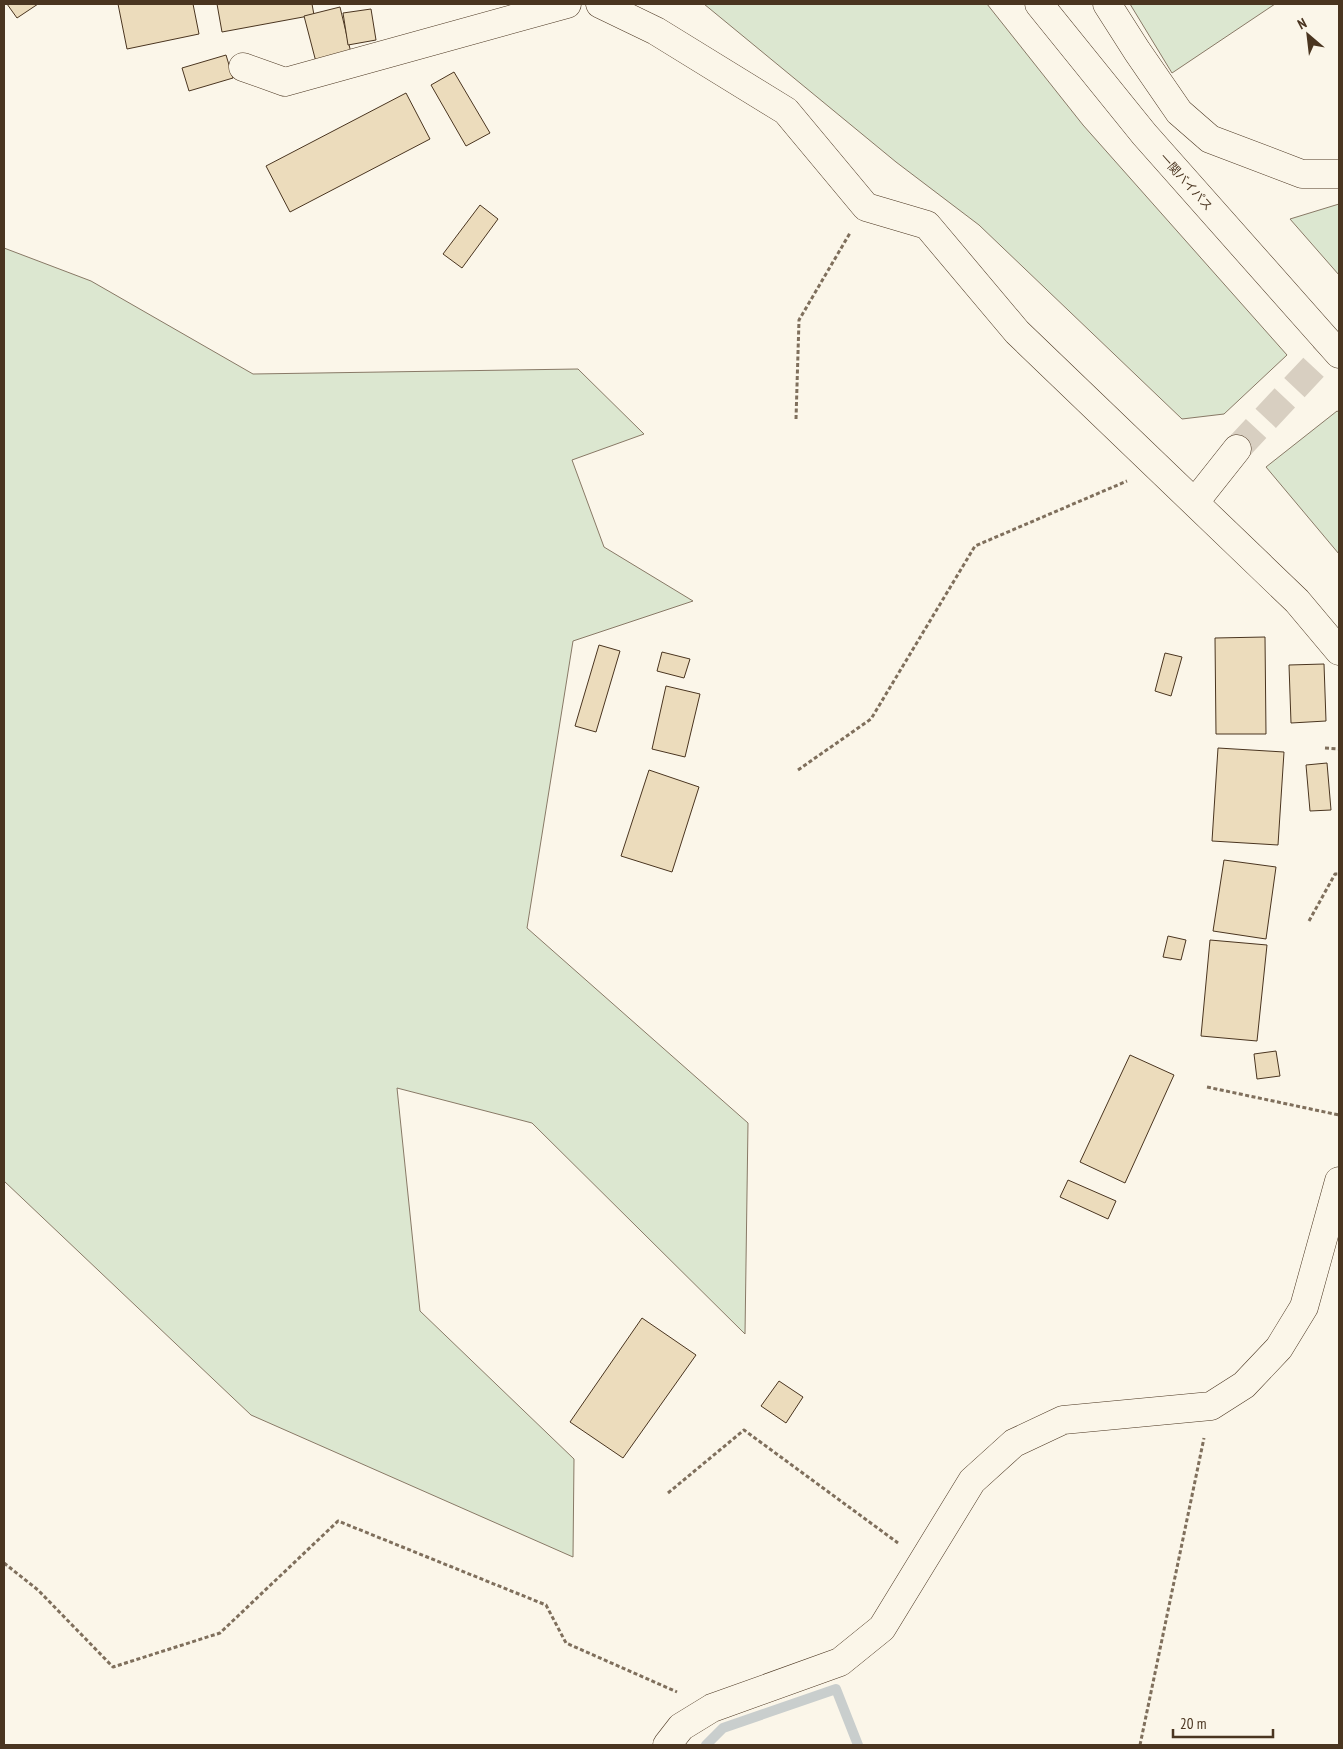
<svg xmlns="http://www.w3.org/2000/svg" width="1343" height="1749" font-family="'PT Sans Narrow','Noto Sans JP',sans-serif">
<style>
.green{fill:#dce7d0;stroke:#887966}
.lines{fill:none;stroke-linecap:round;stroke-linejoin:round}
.stream{stroke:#c9cecd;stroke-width:10}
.building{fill:#ecdcbc;stroke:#4a3520}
.street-tunnel{stroke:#d8cfc1;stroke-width:28;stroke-dasharray:28 14;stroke-linecap:butt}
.street-casing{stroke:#4a3520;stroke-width:29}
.highway-casing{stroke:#4a3520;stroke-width:29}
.path{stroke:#7f6f5c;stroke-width:3;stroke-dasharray:4 2.5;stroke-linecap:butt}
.street{stroke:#fbf6e9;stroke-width:28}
.highway{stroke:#fbf6e9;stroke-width:28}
.labels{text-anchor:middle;stroke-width:4;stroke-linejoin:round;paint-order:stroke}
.street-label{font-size:12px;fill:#4a3520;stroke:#fbf6e9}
</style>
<rect width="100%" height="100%" fill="#fbf6e9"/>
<g class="green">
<path d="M 704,4 L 987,4 L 1083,125 L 1287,355 L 1224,414 L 1182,419 L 979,225 L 896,162 Z"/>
<path d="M 1130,4 L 1275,4 L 1172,73 Z"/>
<path d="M 1339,204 L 1339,275 L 1290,219 Z"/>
<path d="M 4,248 L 91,281 L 253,374 L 578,369 L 644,434 L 572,460 L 604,547 L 693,601 L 573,641 L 527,928 L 748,1123 L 745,1334 L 532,1123 L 397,1088 L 420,1311 L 574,1459 L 573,1557 L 251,1415 L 4,1181 Z"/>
<path d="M 1337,411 L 1339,412 L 1339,554 L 1266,467 Z"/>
</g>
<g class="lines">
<path class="stream" d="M 706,1745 L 723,1728 L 836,1689 L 858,1745"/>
</g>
<g class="building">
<path d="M 7,4 L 38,4 L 17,18 Z"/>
<path d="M 118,4 L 193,4 L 199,34 L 127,49 Z"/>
<path d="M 217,4 L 312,4 L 314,15 L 222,32 Z"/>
<path d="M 340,7 L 351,53 L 316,62 L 304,16 Z"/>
<path d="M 371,9 L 376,40 L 348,45 L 343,13 Z"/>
<path d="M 226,55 L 233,78 L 189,91 L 182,68 Z"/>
<path d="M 454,72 L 490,133 L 466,146 L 431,85 Z"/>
<path d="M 406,93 L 430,139 L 290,212 L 266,166 Z"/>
<path d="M 480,205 L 498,219 L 462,268 L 443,254 Z"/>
<path d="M 1265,637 L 1266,734 L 1216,734 L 1215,638 Z"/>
<path d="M 599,645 L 620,651 L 596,732 L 575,726 Z"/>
<path d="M 662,652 L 690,659 L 684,678 L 657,671 Z"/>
<path d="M 1165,653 L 1182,657 L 1171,696 L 1155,691 Z"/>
<path d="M 1324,664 L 1326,721 L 1291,723 L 1289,665 Z"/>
<path d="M 666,686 L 700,694 L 685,757 L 652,749 Z"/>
<path d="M 1218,748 L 1284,752 L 1278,845 L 1212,841 Z"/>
<path d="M 1327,763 L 1331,810 L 1310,811 L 1306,765 Z"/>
<path d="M 649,770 L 699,787 L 672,872 L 621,856 Z"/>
<path d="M 1224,860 L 1276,867 L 1266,939 L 1213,931 Z"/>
<path d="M 1168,936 L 1186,940 L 1181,960 L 1163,957 Z"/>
<path d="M 1210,940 L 1267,945 L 1257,1041 L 1201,1036 Z"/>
<path d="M 1276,1051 L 1280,1076 L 1257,1079 L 1254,1054 Z"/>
<path d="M 1130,1055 L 1174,1075 L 1125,1183 L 1080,1162 Z"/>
<path d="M 1068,1180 L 1116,1201 L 1108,1219 L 1060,1197 Z"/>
<path d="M 642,1318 L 696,1355 L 623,1458 L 570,1422 Z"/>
<path d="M 779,1381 L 803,1397 L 786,1423 L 761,1406 Z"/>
</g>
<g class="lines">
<path class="street-tunnel" d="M 1237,449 L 1339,340"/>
<g class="street-casing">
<g id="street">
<path d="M 600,4 L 656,31 L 786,111 L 866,207 L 927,225 L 1017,332 L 1297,601 L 1339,651"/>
<path d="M 1107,4 L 1137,51 L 1179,112 L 1210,139 L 1302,174 L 1339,174"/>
<path d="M 243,67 L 285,82 L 567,4"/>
<path d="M 1195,502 L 1237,449"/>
<path d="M 667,1745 L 681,1727 L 712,1708 L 840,1662 L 882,1628 L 972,1481 L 1014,1443 L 1063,1420 L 1211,1406 L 1244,1385 L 1279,1348 L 1304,1307 L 1339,1181"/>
</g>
</g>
<g class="highway-casing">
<path id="highway" d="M 1039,4 L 1144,134 L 1339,354"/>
</g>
<g class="path">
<path d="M 796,419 L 799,320 L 850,233"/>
<path d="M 1325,748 L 1339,749"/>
<path d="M 798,770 L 871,719 L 975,546 L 1127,481"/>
<path d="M 1309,921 L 1335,874 L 1339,874"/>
<path d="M 1207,1087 L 1339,1115"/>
<path d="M 668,1493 L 744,1430 L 898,1543"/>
<path d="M 4,1563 L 38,1590 L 113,1667 L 220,1633 L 338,1521 L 546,1605 L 566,1643 L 677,1692"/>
<path d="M 1140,1745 L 1204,1438"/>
</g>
<use href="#street" class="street"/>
<use href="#highway" class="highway"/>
</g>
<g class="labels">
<g class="street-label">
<text transform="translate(1186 182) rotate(48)" y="4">一関バイパス</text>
</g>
</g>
<rect width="1343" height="1749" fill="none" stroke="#4a3520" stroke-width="10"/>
<g transform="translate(1308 35) rotate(332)" stroke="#fbf6e9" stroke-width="4" paint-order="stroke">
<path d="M0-4L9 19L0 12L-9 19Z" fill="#4a3520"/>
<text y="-8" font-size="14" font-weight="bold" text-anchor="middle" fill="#4a3520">N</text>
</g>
<path d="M1173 1729v8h100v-8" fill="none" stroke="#4a3520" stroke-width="2.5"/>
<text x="1180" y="1729" font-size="15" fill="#4a3520" stroke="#fbf6e9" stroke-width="4" paint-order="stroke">20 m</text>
</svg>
